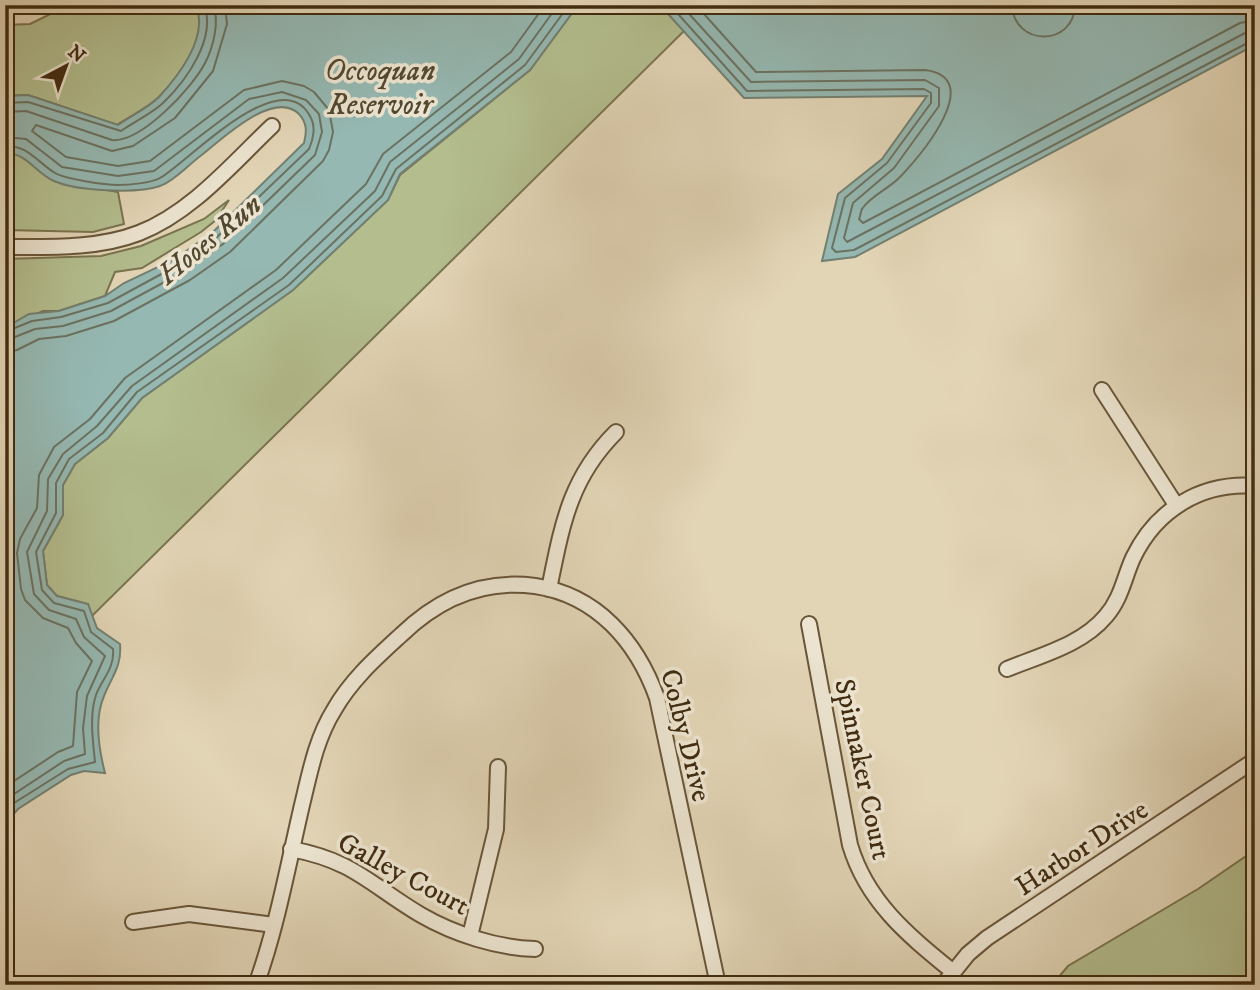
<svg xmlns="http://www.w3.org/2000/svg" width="1260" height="990" font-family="'IM FELL DW Pica',serif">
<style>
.green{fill:#b3bd8e;stroke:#7a744f;stroke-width:2}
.water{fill:#95b8b2;stroke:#738071;stroke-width:2}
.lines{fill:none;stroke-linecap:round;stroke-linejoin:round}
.shore{stroke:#6b7261;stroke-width:2}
.street-casing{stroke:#69563a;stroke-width:18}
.street{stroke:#ece4d0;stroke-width:14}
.labels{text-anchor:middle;stroke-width:7;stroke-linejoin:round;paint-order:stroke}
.street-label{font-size:28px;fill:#412c10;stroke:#ece4d0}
.water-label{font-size:30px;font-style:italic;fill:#524830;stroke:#ece4d0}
</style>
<rect width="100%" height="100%" fill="#e2d5b6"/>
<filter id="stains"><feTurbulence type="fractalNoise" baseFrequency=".00286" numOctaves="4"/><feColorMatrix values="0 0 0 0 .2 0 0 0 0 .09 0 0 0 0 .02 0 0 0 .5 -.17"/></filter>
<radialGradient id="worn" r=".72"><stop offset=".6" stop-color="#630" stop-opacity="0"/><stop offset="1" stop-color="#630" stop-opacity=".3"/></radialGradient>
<g class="green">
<path d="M 69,5 L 196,5 C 209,37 180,75 159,97 C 148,108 130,116 117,125 L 28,95 L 5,96 L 5,25 L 30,24 Z"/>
<path d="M 578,5 L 660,5 L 684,31 L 92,616 L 88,604 L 57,596 L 47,585 L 43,551 L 63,515 L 63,485 L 75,464 L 108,438 L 142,398 L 293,290 L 388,200 L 400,175 L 530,70 Z"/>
<path d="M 5,153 L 18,153 L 55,181 L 118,192 L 124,224 L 93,232 L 5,230 Z"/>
<path d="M 229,200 L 216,220 L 201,232 L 142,268 L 115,272 L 105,296 L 59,311 L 43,311 L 5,328 L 5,259 L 101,256 L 141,246 L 204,219 Z"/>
<path d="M 1255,850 L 1255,985 L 1052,985 L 1068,966 L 1198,889 Z"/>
</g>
<g class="water">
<path d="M 196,5 L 578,5 L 530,70 L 400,174 L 388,200 L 293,290 L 142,398 L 108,438 L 75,464 L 63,485 L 63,515 L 43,551 L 47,585 L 57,596 L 88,604 L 97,628 L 120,644 C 122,666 112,676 104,696 C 94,719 99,750 105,773 L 84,771 L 71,775 L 18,809 L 5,824 L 5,328 L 29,314 L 59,311 L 105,296 L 124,283 L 175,259 L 213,232 L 304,143 C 307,131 307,123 299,114 C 274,89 222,139 203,154 C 190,163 175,181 160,186 C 137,194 76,191 54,181 C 35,173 28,153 5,153 L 5,96 L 28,95 L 118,125 C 131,116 148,108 159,97 C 180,74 209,37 196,5 Z"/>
<path d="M 660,5 L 1035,5 L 1044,12 L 1052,5 L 1255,5 L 1255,45 L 855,257 L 822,261 L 838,194 L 882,159 L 927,96 L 744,98 Z"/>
</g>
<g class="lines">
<g class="shore">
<path d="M 670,5 L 747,91 L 924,89 L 931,93 L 931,103 L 887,163 L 845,198 L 832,248 L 836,252 L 854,250 L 1255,39"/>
<path d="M 681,5 L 751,82 L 925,80 L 939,88 L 939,106 L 894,168 L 853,203 L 844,238 L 847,242 L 1245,33 L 1255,31"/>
<path d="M 696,5 L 756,72 L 925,70 C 987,78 920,156 900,177 C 890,188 870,196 862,209 C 861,210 860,218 859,219 L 863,223 L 1240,23 L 1255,20"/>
<path d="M 1012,5 C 1014,47 1074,47 1075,5"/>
<path d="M 5,103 L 28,102 L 121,131 C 134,122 151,114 163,103 C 186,81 217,38 204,5"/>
<path d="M 5,112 L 26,111 L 112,140 C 141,143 193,87 205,63 C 213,48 220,21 213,5"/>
<path d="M 5,137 L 26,139 L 62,167 L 118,176 L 154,171 L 249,99 L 282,92 L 306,100 L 319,114 L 322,132 L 315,155 L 223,244 L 183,272 L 111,311 L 63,326 L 35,329 L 5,341"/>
<path d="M 5,146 C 28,145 37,162 55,173 C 65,179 105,185 118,185 C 129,185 151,183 160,178 C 188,162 283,59 311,118 C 316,127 313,140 309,149 L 217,237 L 178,265 L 108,303 L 61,317 L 32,321 L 5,332"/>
<path d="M 5,352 L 17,350 L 39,339 L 66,336 L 114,321 L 190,280 L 230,252 L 323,161 L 329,150 L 333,132 L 329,110 L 314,92 L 304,86 L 282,81 L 244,90 L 150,161 L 118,166 L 66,157 L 32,131 L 36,125 L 112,151 L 133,146 L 175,118 L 213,71 L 227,24 L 225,5"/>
<path d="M 5,787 L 58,752 L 73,746 L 77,692 L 92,661 L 76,643 L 68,628 L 43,618 L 25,600 L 21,589 L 17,553 L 20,539 L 37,508 L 39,475 L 54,447 L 90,419 L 125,378 L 276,270 L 366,184 L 383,154 L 511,52 L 545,5"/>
<path d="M 5,800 L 64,761 L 85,754 L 83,728 L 87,696 L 105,656 L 84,637 L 76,619 L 49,610 L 34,594 L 27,552 L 47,511 L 48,479 L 63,454 L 97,426 L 132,386 L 283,278 L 375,191 L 390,162 L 519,59 L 558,5"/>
<path d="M 5,813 L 14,803 L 68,769 L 95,762 C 93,741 89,716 96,695 C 102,679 115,668 113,649 L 91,632 L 84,611 L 54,603 L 42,590 L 36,552 L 56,513 L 56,483 L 69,459 L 103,433 L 137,392 L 289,285 L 382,196 L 396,169 L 525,65 L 569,5"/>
</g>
<g class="street-casing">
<g id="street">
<path d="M 5,247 C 49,247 98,249 139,233 C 191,213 232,164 272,126"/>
<path d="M 1102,390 L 1176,505"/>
<path d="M 549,589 C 562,526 569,479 616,432"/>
<path d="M 809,624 L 850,845 C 867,902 908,935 952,971"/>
<path d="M 1007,669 C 1041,655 1082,645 1106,616 C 1121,599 1124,578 1133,558 C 1156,510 1201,482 1255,486"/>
<path d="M 291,849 C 355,861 370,885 421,915 C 454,934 497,948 535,949"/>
<path d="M 133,922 L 189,914 L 274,925"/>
<path d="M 470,936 L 496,829 L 498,767"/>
<path d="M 256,985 C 277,927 288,865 302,805 C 310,772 316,739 334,710 C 351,680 376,658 401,635 C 438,599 482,579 535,586 C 597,595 637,642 657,698 L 718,985"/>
<path d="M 943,985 L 968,954 L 987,938 L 1255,760"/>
</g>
</g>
<use href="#street" class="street"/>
</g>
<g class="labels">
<g class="street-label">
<text transform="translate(687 735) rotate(76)" y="10">Colby Drive</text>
<text transform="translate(864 769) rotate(78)" y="10">Spinnaker Court</text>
<text transform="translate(1081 847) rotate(-33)" y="10">Harbor Drive</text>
<text transform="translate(404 873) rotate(28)" y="10">Galley Court</text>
</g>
<g class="water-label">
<text x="380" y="80">Occoquan<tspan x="380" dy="34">Reservoir</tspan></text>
<text transform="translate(209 239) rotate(-39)" y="10">Hooes Run</text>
</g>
</g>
<rect width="1260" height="990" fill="none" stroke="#e2d5b6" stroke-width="28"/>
<rect x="7" y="7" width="1246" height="976" fill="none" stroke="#412c10" stroke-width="3.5"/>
<rect x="14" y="14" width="1232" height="962" fill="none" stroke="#412c10" stroke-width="2"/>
<g transform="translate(66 66) rotate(41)" stroke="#ece4d0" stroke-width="5" paint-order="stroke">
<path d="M0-5L12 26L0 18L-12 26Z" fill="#412c10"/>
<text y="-10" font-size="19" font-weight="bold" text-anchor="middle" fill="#412c10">N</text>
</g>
<rect width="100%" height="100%" filter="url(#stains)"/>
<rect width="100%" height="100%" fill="url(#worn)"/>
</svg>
